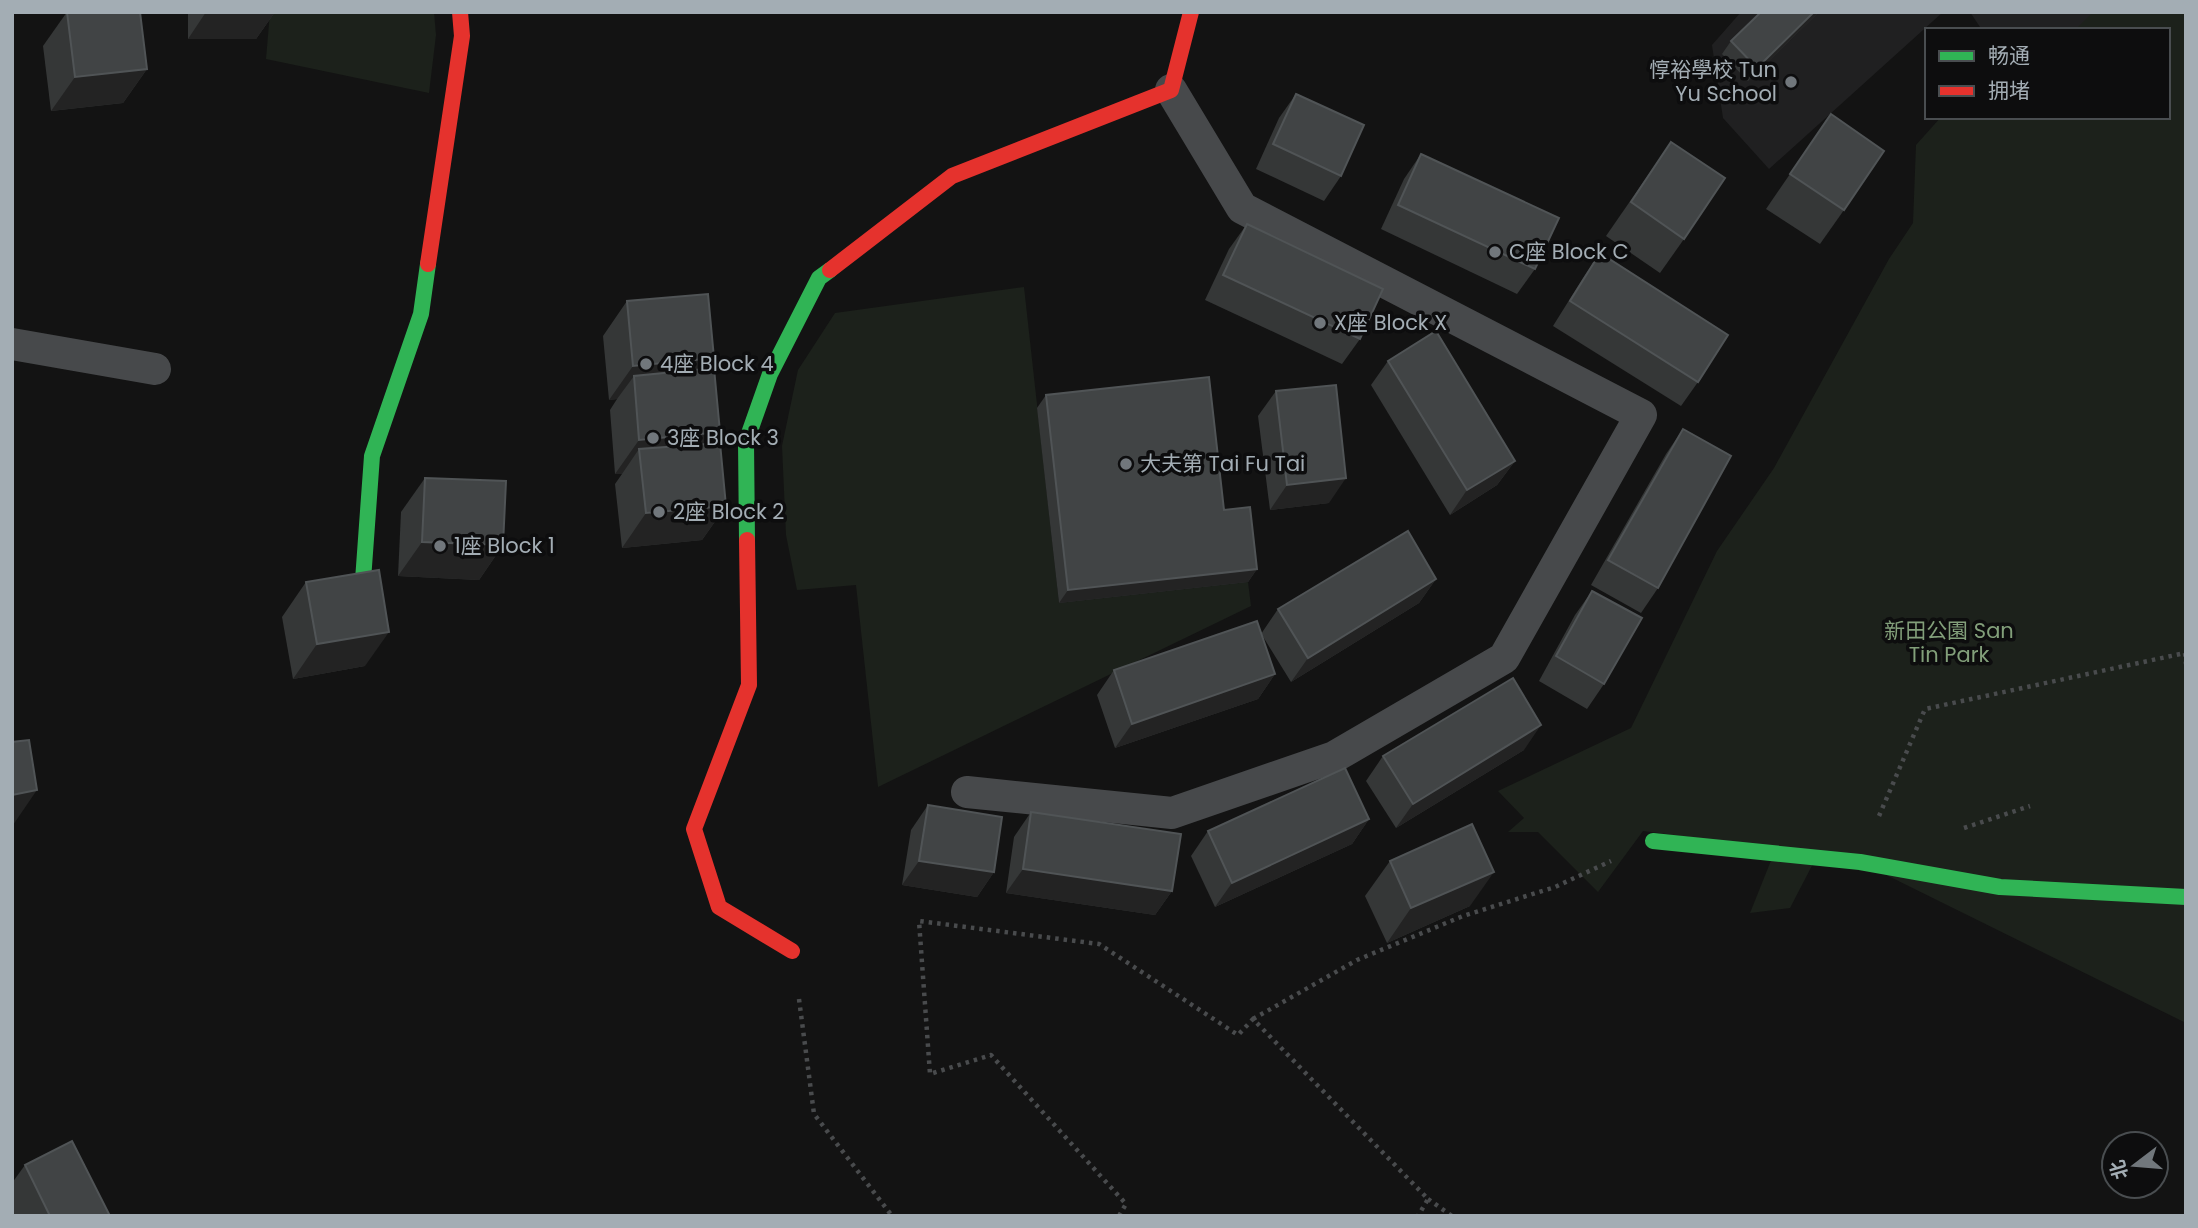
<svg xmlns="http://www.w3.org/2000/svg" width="2198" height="1228" font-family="Poppins,'Noto Sans SC',sans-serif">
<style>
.built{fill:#202021}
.green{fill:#1c211b}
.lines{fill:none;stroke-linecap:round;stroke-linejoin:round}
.path{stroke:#494b4d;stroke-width:4.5;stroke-dasharray:3.5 5;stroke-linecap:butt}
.lane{stroke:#47494b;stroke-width:32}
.fast{stroke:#30b455;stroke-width:16}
.jam{stroke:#e5322d;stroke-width:16}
.wall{fill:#353737}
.shaded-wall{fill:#232323}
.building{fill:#414445;stroke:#505456;stroke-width:2}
.poi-dot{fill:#71777c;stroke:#0d0d0e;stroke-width:2.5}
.labels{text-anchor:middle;stroke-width:7;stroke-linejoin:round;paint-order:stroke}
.poi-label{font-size:21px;fill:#a3adb4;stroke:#0d0d0e;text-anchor:start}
.park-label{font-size:21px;fill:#829f7a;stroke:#0d0d0e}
</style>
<rect width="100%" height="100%" fill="#131313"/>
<g class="built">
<path d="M 1741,12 L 1943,12 L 1769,169 L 1723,118 L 1712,45 Z"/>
<path d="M 1970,12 L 2186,12 L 2168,30 L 1982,30 Z"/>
</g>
<g class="green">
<path d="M 270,12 L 434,12 L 436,35 L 429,93 L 266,59 Z"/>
<path d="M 2093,12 L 2186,12 L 2186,1023 L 1860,862 L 1818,854 L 1790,908 L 1750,913 L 1776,848 L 1643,831 L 1598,892 L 1538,832 L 1508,832 L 1524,818 L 1498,791 L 1631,728 L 1717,551 L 1774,468 L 1889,259 L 1913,223 L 1916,145 L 1941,117 L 2168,117 L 2168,30 L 2075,30 Z"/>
<path d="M 1024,287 L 1059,603 L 1248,582 L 1251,606 L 878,787 L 856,585 L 797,590 L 786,535 L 782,446 L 798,370 L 835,313 Z"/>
</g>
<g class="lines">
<g class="path">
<path d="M 1879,816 L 1925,709 L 2185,653 L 2186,664"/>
<path d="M 1964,828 L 2030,806"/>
<path d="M 799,999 L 814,1114 L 892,1216"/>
<path d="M 1253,1019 L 1357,960 L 1463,916 L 1555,887 L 1611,861"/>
<path d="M 1428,1199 L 1452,1216"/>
<path d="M 1119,1216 L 1126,1204 L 991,1055 L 930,1074 L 919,921 L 1099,944 L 1238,1035 L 1253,1019 L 1428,1199 L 1418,1216"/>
</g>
<g class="lane">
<path d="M 12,344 L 155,369"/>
<path d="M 967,792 L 1172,813 L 1334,757 L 1504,658 L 1641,415 L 1242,208 L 1171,90"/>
</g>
<g class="fast">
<path d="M 747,540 L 746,442 L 770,374 L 819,278 L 830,270"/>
<path d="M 362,594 L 372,456 L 421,314 L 428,264"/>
<path d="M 1653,841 L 1860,862 L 2000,887 L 2186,897"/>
</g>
<g class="jam">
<path d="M 428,264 L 462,36 L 460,12"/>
<path d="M 830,270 L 952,176 L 1171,90 L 1191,12"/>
<path d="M 747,540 L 749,685 L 694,829 L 719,907 L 792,951"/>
</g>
</g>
<g class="wall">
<path d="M 67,12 L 147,69 L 123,103 L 51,111 L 43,46 Z"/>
<path d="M 188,12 L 275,12 L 256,39 L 188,39 Z"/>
<path d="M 1819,12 L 1748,81 L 1722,54 L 1731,41 Z"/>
<path d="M 1296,94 L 1341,176 L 1324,201 L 1256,169 L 1279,118 Z"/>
<path d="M 1831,114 L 1844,210 L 1820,244 L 1766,209 Z"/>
<path d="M 1671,142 L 1684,239 L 1660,273 L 1606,236 Z"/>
<path d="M 1421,154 L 1535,269 L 1517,294 L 1381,229 L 1404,179 Z"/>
<path d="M 1247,224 L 1360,339 L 1342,364 L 1205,300 L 1229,249 Z"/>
<path d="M 1600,253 L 1698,382 L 1681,406 L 1553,326 L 1583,278 Z"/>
<path d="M 627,301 L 706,369 L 712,443 L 726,506 L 702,540 L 622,548 L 615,484 L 622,474 L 615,474 L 610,410 L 617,399 L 609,400 L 603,336 Z"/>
<path d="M 1388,361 L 1515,461 L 1497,485 L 1450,515 L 1371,385 Z"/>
<path d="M 1276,391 L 1329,503 L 1270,510 L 1258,416 Z"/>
<path d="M 1046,395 L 1224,510 L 1257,569 L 1248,582 L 1059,603 L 1037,408 Z"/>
<path d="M 1683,429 L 1658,588 L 1641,613 L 1591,585 L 1666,454 Z"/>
<path d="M 425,478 L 503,545 L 479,580 L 398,576 L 401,512 Z"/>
<path d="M 1436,579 L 1419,603 L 1291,682 L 1262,635 L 1275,674 L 1258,699 L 1115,748 L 1097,695 L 1114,670 L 1261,634 L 1278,609 Z"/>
<path d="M 306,582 L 365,666 L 293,679 L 282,617 Z"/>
<path d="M 1592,591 L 1604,684 L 1587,709 L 1539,681 L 1575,615 Z"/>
<path d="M 1524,750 L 1396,828 L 1366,781 L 1383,756 Z"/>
<path d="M 928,805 L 994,872 L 977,897 L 902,885 L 911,830 Z"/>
<path d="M 1031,812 L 1172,891 L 1155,915 L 1006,893 L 1014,837 Z"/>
<path d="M 1369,819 L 1352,844 L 1215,907 L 1191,856 L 1208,831 Z"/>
<path d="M 1390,861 L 1470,906 L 1387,943 L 1365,896 Z"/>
<path d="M 25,1165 L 110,1216 L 12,1216 L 12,1183 Z"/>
</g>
<g class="shaded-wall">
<path d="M 206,12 L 275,12 L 256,39 L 188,39 Z"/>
<path d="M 1814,12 L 1819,12 L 1748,81 L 1757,68 Z"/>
<path d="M 147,69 L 123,103 L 51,111 L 75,77 Z"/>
<path d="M 714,358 L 690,393 L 634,376 L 617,399 L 609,400 L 633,366 Z"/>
<path d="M 720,432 L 696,466 L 639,449 L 622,474 L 615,474 L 639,440 Z"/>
<path d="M 1515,461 L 1497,485 L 1450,515 L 1467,490 Z"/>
<path d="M 1346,478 L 1329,503 L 1270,510 L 1287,485 Z"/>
<path d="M 726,506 L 702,540 L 622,548 L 646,513 Z"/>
<path d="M 422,542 L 503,545 L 479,580 L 398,576 Z"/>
<path d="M 1257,569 L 1248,582 L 1059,603 L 1068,590 Z"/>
<path d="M 1436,579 L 1419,603 L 1291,682 L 1308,658 Z"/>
<path d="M 389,632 L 365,666 L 293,679 L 317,644 Z"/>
<path d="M 1275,674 L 1258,699 L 1115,748 L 1132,724 Z"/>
<path d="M 1541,725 L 1524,750 L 1396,828 L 1413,804 Z"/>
<path d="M 37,790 L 13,825 L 12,825 L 12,795 Z"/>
<path d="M 1369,819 L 1352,844 L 1215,907 L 1232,883 Z"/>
<path d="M 919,861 L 994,872 L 977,897 L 902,885 Z"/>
<path d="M 1023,869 L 1172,891 L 1155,915 L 1006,893 Z"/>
<path d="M 1494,872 L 1470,906 L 1387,943 L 1411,908 Z"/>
</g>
<g class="building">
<path d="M 67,12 L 140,12 L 147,69 L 75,77 Z"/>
<path d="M 1761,12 L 1814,12 L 1757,68 L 1731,41 Z"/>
<path d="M 1296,94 L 1364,125 L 1341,176 L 1273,144 Z"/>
<path d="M 1831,114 L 1884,151 L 1844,210 L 1790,174 Z"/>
<path d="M 1671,142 L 1725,178 L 1684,239 L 1631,202 Z"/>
<path d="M 1421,154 L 1559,218 L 1535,269 L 1398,205 Z"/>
<path d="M 1247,224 L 1383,289 L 1360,339 L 1223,275 Z"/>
<path d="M 1600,253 L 1728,335 L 1698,382 L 1570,301 Z"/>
<path d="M 708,294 L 714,358 L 633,366 L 627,301 Z"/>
<path d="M 1436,331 L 1515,461 L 1467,490 L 1388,361 Z"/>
<path d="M 714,368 L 720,432 L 639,440 L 634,376 Z"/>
<path d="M 1209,377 L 1224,510 L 1250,507 L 1257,569 L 1068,590 L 1046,395 Z"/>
<path d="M 1336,385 L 1346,478 L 1287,485 L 1276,391 Z"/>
<path d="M 1683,429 L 1731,456 L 1658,588 L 1608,560 Z"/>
<path d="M 720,443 L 726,506 L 646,513 L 639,449 Z"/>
<path d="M 425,478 L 506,481 L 503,545 L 422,542 Z"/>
<path d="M 1408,531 L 1436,579 L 1308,658 L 1278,609 Z"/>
<path d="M 379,570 L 389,632 L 317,644 L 306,582 Z"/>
<path d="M 1592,591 L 1642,618 L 1604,684 L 1556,656 Z"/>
<path d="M 1257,621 L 1275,674 L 1132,724 L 1114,670 Z"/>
<path d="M 1513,678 L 1541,725 L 1413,804 L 1383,756 Z"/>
<path d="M 29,740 L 37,790 L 12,795 L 12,742 Z"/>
<path d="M 1345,768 L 1369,819 L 1232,883 L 1208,831 Z"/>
<path d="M 928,805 L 1002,817 L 994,872 L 919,861 Z"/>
<path d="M 1031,812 L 1181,834 L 1172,891 L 1023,869 Z"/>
<path d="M 1472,824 L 1494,872 L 1411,908 L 1390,861 Z"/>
<path d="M 72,1141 L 110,1216 L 50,1216 L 25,1165 Z"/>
</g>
<g class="poi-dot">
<circle cx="1791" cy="82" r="7"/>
<circle cx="1495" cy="252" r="7"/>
<circle cx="1320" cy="323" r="7"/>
<circle cx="646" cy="364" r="7"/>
<circle cx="653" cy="438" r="7"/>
<circle cx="1126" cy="464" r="7"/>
<circle cx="659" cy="512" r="7"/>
<circle cx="440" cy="546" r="7"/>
</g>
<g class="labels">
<g class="poi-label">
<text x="1777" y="77" text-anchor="end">惇裕學校 Tun<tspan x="1777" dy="24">Yu School</tspan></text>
<text x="1509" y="259">C座 Block C</text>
<text x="1334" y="330">X座 Block X</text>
<text x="660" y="371">4座 Block 4</text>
<text x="667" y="445">3座 Block 3</text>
<text x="1140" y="471">大夫第 Tai Fu Tai</text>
<text x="673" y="519">2座 Block 2</text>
<text x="454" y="553">1座 Block 1</text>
</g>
<g class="park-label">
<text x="1949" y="638">新田公園 San<tspan x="1949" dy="24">Tin Park</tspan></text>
</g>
</g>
<rect width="2198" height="1228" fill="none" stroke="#a3adb4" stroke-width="28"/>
<rect x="1925" y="28" width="245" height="91" fill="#0d0d0e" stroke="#494d50" stroke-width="2"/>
<rect x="1939" y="51" width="35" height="10" fill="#30b455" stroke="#494d50" stroke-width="2"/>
<text x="1988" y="63" font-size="21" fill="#a3adb4">畅通</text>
<rect x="1939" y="86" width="35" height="10" fill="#e5322d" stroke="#494d50" stroke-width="2"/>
<text x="1988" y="98" font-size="21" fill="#a3adb4">拥堵</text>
<g transform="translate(2135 1165) rotate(254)"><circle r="33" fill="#0d0d0e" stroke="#494d50" stroke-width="2"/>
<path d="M0-5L12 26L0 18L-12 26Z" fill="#71777c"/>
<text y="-10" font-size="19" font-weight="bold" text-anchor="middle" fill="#a3adb4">北</text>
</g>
</svg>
